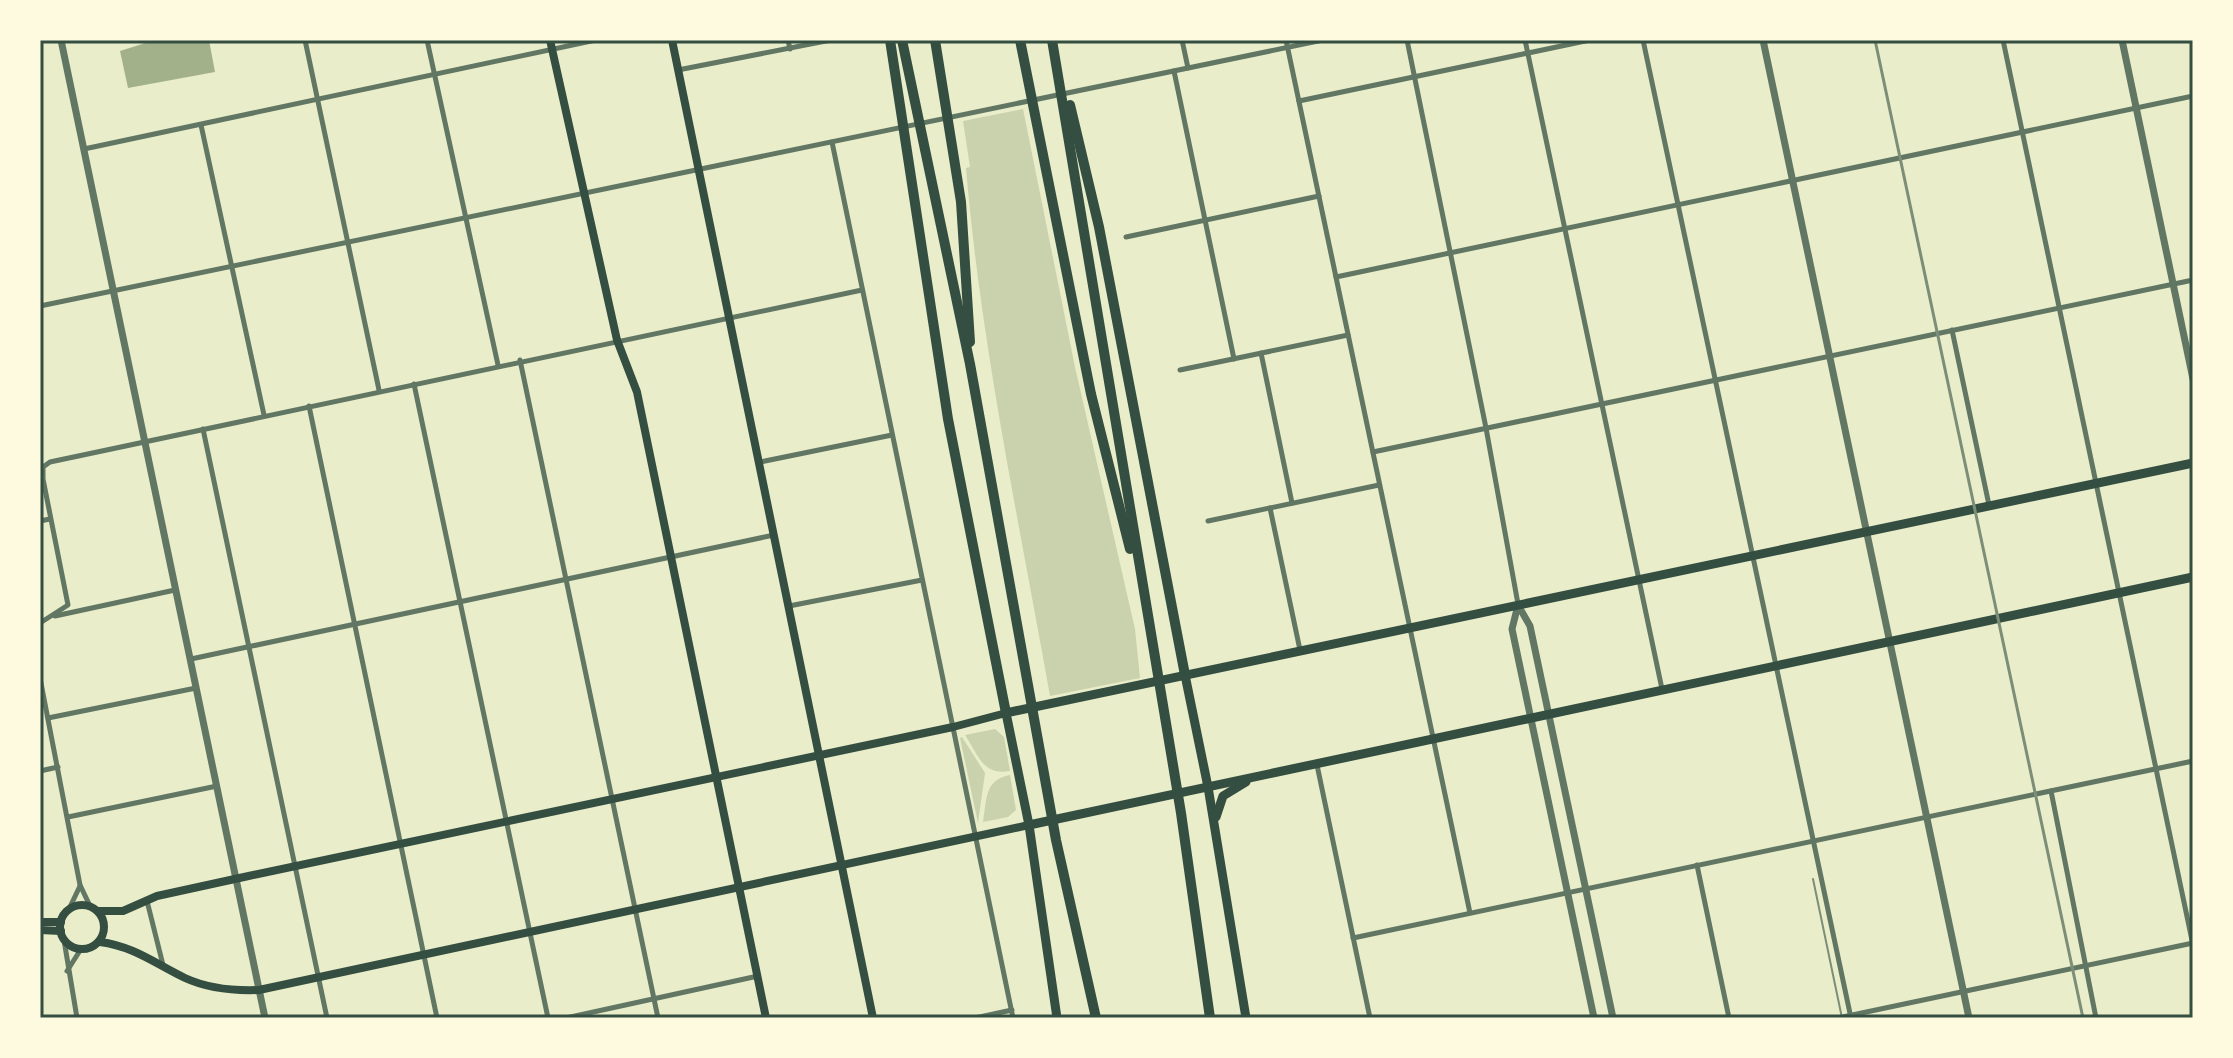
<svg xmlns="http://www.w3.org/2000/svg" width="2233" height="1058" font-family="'Golos Text',sans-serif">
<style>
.green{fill:#cad2ad}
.water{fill:#a3b18a}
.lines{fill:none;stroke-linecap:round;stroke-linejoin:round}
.minor{stroke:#617663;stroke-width:5}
.tertiary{stroke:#617663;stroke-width:7}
.secondary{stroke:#344e41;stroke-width:8}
.primary{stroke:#344e41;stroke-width:9}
.motorway{stroke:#344e41;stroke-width:10}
.tram{stroke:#7c8e77;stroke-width:2}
.rail{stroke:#7c8e77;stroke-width:3}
.neatline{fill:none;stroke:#344e41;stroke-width:3}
</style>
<rect width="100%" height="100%" fill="#e9edc9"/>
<g class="green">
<path d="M 1023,109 L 1075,367 L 1135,629 L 1140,678 L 1050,696 C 1019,521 981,346 966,168 L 970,167 L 963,121 Z"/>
<path d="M 995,729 L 1004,737 L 1010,771 C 983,776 979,756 965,735 Z"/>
<path d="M 962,737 L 985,773 L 978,823 L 960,738 Z"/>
<path d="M 1010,775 L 1016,810 L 1008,817 L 983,822 C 987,799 984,780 1010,775 Z"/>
</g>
<path class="water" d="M 155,40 L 209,40 L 215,72 L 128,88 L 120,51 Z"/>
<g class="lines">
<g class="minor">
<path d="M 305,40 L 379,390"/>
<path d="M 427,40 L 498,365"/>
<path d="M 788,40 L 790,49"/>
<path d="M 1182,40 L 1188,68"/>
<path d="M 1286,40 L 1470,913"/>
<path d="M 1407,40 L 1486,428 L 1518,604"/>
<path d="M 1525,40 L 1662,689"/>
<path d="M 1643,40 L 1851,1018"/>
<path d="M 2003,40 L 2193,945"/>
<path d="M 678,70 L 831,40"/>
<path d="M 1174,71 L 1234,359"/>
<path d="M 1299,101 L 1590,40"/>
<path d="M 201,125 L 264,415"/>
<path d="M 832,142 L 1013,1018"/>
<path d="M 84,149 L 596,40"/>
<path d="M 1126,237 L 1319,196"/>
<path d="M 1336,277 L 2193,96"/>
<path d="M 40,306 L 1323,40"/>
<path d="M 1952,330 L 1989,505"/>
<path d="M 1261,353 L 1292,503"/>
<path d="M 520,360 L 658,1018"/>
<path d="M 1180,370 L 1348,335"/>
<path d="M 414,384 L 548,1018"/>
<path d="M 309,406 L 437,1018"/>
<path d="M 203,429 L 327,1018"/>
<path d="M 1373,452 L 2193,280"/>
<path d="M 760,462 L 892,435"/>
<path d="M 1270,508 L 1300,650"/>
<path d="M 40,521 L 50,519"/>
<path d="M 1208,521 L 1379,485"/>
<path d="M 789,606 L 922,580"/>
<path d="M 55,616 L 175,590"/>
<path d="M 40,623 L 68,605 L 43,479 L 43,467 L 50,462 L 862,290"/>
<path d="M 191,659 L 774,535"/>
<path d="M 40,678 L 80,885 L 90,906"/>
<path d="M 48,718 L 196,688"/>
<path d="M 1317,765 L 1370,1018"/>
<path d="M 40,771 L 58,767"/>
<path d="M 2051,791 L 2096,1018"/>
<path d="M 68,817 L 217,786"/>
<path d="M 1697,865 L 1729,1018"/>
<path d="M 147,901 L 163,965"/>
<path d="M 69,909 L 80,886"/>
<path d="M 1353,938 L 2193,761"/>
<path d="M 64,940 L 77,1018"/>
<path d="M 67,971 L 81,949"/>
<path d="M 566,1018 L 758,976"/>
<path d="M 975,1018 L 1012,1010"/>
<path d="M 1838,1018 L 2193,943"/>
</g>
<g class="tertiary">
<path d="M 61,40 L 265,1018"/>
<path d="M 1763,40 L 1969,1018"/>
<path d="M 2122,40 L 2193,379"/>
<path d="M 1518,605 L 1530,626 L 1613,1018"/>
<path d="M 1518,605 L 1512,629 L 1594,1018"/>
</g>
<g class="secondary">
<path d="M 550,40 L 617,340 L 637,392 L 766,1018"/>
<path d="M 672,40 L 873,1018"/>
<circle cx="82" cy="927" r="22"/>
<path d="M 98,911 L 123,911 L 157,896 L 244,877 L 953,727 L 1006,713"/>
<path d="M 40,922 L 61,922"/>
<path d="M 40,930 L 61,931"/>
<path d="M 100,942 C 133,946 156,964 185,978 C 209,989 233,991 259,990 L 1029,825"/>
</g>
<g class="primary">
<path d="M 1185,675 L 1208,787 L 1246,1018"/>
<path d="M 1216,817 L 1223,796 L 1246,782"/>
<path d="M 1029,825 L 2193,577"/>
<path d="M 1057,1018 L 1029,825 L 1006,713 L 2193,463"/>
</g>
<g class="motorway">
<path d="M 890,40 L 948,419 L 1006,713"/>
<path d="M 902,40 L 970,364 L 1056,840 L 1096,1018"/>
<path d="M 935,40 L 961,202 L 970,342"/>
<path d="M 1020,40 L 1091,394 L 1130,549"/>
<path d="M 1052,40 L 1181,813 L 1210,1018"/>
<path d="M 1070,105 L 1099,227 L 1185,675"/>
</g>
<path class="tram" d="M 1813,879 L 1842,1018"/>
<path class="rail" d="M 1875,40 L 2083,1018"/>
</g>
<rect width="2233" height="1058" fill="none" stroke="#fefae0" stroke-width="84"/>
<rect x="42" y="42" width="2149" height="974" class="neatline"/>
</svg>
